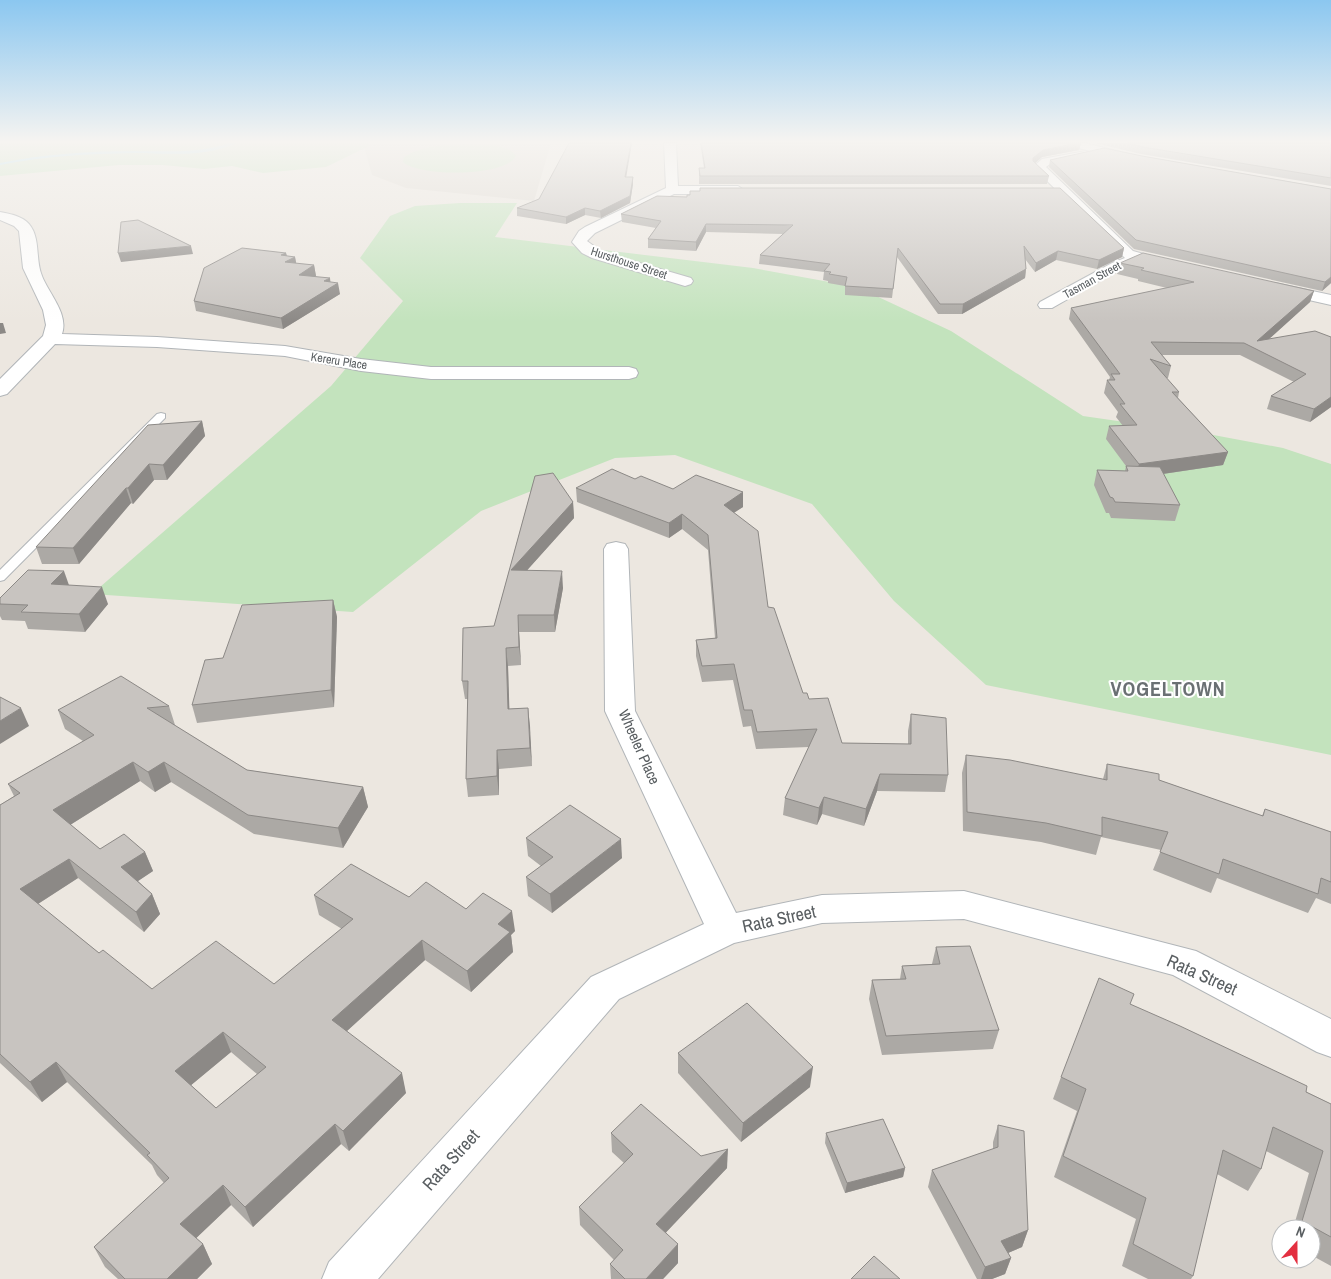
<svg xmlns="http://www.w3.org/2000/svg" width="1331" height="1279" font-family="'Archivo Narrow',sans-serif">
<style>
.education{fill:#ded9d1}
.green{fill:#c3e3bd}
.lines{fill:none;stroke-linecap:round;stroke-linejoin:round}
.stream{fill:#a0e4fc;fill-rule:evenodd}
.service-casing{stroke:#b1b5b8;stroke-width:2}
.minor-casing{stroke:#b1b5b8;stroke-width:2}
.secondary-casing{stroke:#b0b5b8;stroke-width:2}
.service{fill:#fff;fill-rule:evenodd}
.minor{fill:#fff;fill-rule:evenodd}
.secondary{fill:#fff;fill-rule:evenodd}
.wall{fill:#aca9a5;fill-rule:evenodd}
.shaded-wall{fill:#8c8986}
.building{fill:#c8c4c0;stroke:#8c8986;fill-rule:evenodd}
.labels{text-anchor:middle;stroke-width:4;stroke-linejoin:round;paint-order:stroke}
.far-street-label{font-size:12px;fill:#595e61;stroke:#fff}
.street-label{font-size:15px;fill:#595e61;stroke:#fff}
.near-street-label{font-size:18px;fill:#595e61;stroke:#fff}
.district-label{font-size:20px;font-weight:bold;letter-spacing:1px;fill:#6a7073;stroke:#fff}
</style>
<rect width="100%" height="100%" fill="#ece7e0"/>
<path class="education" d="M 363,143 L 551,143 L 534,201 L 406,188 L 372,175 Z"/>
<g class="green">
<path d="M 0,143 L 368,143 L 369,146 L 326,167 L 263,173 L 232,166 L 204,169 L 163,165 L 119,165 L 0,176 Z"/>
<path d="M 461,144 C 476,144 507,142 516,156 C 506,177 419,177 403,162 L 404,157 L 413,152 L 429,147 Z"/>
<path d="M 460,203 L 517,203 L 495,237 L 753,268 L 857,287 L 951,331 L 1083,416 L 1208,434 L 1283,448 L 1331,464 L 1331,755 L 986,685 L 894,601 L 812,504 L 675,455 L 615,458 L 481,511 L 353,612 L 92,594 L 331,386 L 403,301 L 360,258 L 390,216 L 415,206 Z"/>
</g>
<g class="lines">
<path class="stream" d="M 229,143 L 236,143 C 205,158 167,153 134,153 C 89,154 44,156 0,165 L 0,163 C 44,154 89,151 134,151 C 166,151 198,154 229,143 Z"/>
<g class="service-casing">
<path id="service" d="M 161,413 L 165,414 L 165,418 L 4,580 L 0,581 L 0,570 L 157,414 Z"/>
</g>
<g class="minor-casing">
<g id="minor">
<path d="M 664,143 L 676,143 L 678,186 L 738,186 L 744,190 L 738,194 L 674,194 L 595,233 L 587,241 L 602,252 L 691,278 L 693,281 L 691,284 L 685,286 L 592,258 L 582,253 L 572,242 L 579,231 L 585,227 L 666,188 Z"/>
<path d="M 1086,151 L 1092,154 L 1090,156 L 1050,164 L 1046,167 L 1133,251 L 1176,263 L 1179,266 L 1176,269 C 1164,272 1151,260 1139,263 C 1114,269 1075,296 1052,308 L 1040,308 L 1038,305 L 1040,302 L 1112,263 L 1125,258 L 1033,167 L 1042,159 Z"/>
<path d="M 0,212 C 10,214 22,216 29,224 C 41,238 35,260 42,276 C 49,294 69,314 62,334 L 157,337 L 285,346 L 361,359 L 431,367 L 629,367 L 636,369 L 638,373 L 636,377 L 629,379 L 431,379 L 361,371 L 285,356 L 157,347 L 55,344 L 7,394 L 0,396 L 0,379 L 43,336 L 46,325 L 43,310 L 23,268 L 19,231 L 14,226 L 0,220 Z"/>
<path d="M 1275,283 L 1331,295 L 1331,305 L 1269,291 L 1267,288 L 1269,285 Z"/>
<path d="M 616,542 L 625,544 L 628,549 L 635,711 L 736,913 L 822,895 L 964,891 L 1196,951 L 1331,1019 L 1331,1057 L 1317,1052 L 1173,975 L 964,919 L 822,923 L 734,943 L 619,999 L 378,1279 L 322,1279 L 329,1262 L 591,977 L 704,924 L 605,711 L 604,549 L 607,544 Z"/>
</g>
</g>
<g class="secondary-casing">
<path id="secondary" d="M 1065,143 L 1085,143 L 1136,156 L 1138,158 L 1132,161 L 1066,145 Z"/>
</g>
<use href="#service" class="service"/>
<use href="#minor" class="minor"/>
<use href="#secondary" class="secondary"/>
</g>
<g class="wall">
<path d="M 700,143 L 1081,143 L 1079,150 L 1042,157 L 1035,163 L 1049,176 L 1047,184 L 699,184 L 699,168 L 704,168 Z"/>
<path d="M 1095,143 L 1331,143 L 1331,186 L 1141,154 Z"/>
<path d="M 1142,156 L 1331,189 L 1331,283 L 1322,291 L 1134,249 L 1049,167 L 1050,160 Z"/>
<path d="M 626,177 L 633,184 L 630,203 L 601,218 L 585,215 L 566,224 L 517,216 L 517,208 Z"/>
<path d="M 621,214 L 1124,248 L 1122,257 L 1097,269 L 1056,260 L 1035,272 L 1025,259 L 1026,269 L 1025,278 L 962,314 L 938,314 L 897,257 L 892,298 L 845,295 L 845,286 L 828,283 L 828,281 L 823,280 L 824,272 L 759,264 L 760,255 L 783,234 L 706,232 L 696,251 L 648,248 L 648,239 L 656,228 L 622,222 Z"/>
<path d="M 286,253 L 287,256 L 295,257 L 296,264 L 314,265 L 316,276 L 315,276 L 330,282 L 340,294 L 283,329 L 196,311 L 194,301 Z"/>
<path d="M 1120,263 L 1314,291 L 1310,302 L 1269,339 L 1331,337 L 1331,407 L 1310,422 L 1267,409 L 1271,396 L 1294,382 L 1240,355 L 1162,355 L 1171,366 L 1168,378 L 1166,378 L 1179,392 L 1178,398 L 1228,452 L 1223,465 L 1163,474 L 1180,505 L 1175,521 L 1111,518 L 1109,513 L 1106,513 L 1094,485 L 1097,470 L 1125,471 L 1126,466 L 1106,439 L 1109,426 L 1123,426 L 1116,417 L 1118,412 L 1104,393 L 1107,380 L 1109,380 L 1110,377 L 1069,319 L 1071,308 L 1167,288 L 1138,281 L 1138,279 L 1117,274 Z"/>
<path d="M 202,421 L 205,436 L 167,480 L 154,480 L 133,504 L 131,503 L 79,564 L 42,564 L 36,547 Z"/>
<path d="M 535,476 L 573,502 L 574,518 L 527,570 L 563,588 L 555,632 L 519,632 L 521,665 L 508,666 L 509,709 L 528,708 L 532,766 L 499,769 L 499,795 L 468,797 L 466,779 L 468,699 L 465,699 L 462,681 L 494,626 Z"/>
<path d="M 635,479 L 673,489 L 743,492 L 743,507 L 734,512 L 768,607 L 803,693 L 809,699 L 842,743 L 908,744 L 908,731 L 911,714 L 948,775 L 945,792 L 877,791 L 864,826 L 822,814 L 817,825 L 783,815 L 785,798 L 809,747 L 756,749 L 751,726 L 743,727 L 733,680 L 702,682 L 696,656 L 696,640 L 715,638 L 708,550 L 682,529 L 669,538 L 577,502 L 576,488 Z"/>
<path d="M 69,585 L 108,604 L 85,632 L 28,629 L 25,621 L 2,620 L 0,616 L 0,598 Z"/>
<path d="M 333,600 L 337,617 L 334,707 L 197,723 L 192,705 L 223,658 Z"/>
<path d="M 169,706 L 175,725 L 174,725 L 247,770 L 363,787 L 368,807 L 343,848 L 254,834 L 171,782 L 155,792 L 140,781 L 70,825 L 100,849 L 145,852 L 153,871 L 138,881 L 152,894 L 160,914 L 144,932 L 78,878 L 38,904 L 99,953 L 152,989 L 274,984 L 342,929 L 319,915 L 314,895 L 409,897 L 466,909 L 515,931 L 511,935 L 513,952 L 471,992 L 425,960 L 347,1031 L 406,1093 L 349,1151 L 341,1144 L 253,1227 L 231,1205 L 196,1238 L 203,1244 L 212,1264 L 197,1279 L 118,1279 L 105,1267 L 94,1247 L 164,1183 L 157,1175 L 152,1165 L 67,1082 L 42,1102 L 0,1063 L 0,805 L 14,796 L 8,784 L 83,741 L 65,729 L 58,710 ZM 231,1052 L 257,1074 L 216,1108 L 191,1085 Z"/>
<path d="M 966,755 L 1103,779 L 1107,764 L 1159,780 L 1262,816 L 1265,809 L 1331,832 L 1331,904 L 1316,898 L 1308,913 L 1217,878 L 1211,893 L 1153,870 L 1161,850 L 1101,837 L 1096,855 L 1041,842 L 963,831 L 962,773 Z"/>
<path d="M 526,838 L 622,858 L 552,913 L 528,896 L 526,877 L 541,866 L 528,856 Z"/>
<path d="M 936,947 L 999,1030 L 993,1049 L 882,1055 L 869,999 L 872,980 L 900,979 L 902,966 L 932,964 Z"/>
<path d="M 1130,1004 L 1331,1104 L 1331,1266 L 1311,1255 L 1311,1229 L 1293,1229 L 1309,1173 L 1266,1151 L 1261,1169 L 1248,1191 L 1217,1174 L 1193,1276 L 1191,1279 L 1148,1279 L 1122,1266 L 1136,1219 L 1054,1177 L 1077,1111 L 1053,1099 L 1061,1077 Z"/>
<path d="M 678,1053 L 810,1087 L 741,1142 L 678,1073 Z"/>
<path d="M 998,1125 L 1028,1230 L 1022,1247 L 1008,1253 L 1011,1258 L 1005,1274 L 992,1279 L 977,1279 L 928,1187 L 932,1170 L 993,1149 L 993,1142 Z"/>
<path d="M 611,1133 L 701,1156 L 727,1168 L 666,1232 L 678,1263 L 663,1279 L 611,1279 L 610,1264 L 614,1260 L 580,1225 L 579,1207 L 624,1163 L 612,1152 Z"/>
<path d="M 826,1133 L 905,1168 L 903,1177 L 845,1193 L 825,1143 Z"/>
</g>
<g class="shaded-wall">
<path d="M 631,143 L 632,143 L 625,184 L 625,177 Z"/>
<path d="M 1078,143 L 1081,143 L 1079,150 L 1042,157 L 1032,166 L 1033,158 L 1043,150 Z"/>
<path d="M 633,177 L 633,184 L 630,203 L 601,218 L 600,211 Z"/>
<path d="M 585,208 L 585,215 L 566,224 L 566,217 Z"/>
<path d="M 706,224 L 706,232 L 696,251 L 696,242 Z"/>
<path d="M 191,246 L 193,254 L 121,262 L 118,253 Z"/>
<path d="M 1124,248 L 1122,257 L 1097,269 L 1099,260 Z"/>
<path d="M 1058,251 L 1056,260 L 1035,272 L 1036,263 Z"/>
<path d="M 286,253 L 288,261 L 295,257 L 297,267 L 283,266 L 281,255 Z"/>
<path d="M 314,265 L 316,276 L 301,285 L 299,275 Z"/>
<path d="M 1026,269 L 1025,278 L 962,314 L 963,304 Z"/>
<path d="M 1331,277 L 1331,283 L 1322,291 L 1325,282 Z"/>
<path d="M 330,278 L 331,287 L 338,283 L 340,294 L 283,329 L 281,318 L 324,281 Z"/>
<path d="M 1314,291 L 1310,302 L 1258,349 L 1257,341 Z"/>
<path d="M 0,323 L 3,323 L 6,333 L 0,334 Z"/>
<path d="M 1331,397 L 1331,407 L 1310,422 L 1314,409 Z"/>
<path d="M 202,421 L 205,436 L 167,480 L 163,465 Z"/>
<path d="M 1228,452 L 1223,465 L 1135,478 L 1139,464 Z"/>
<path d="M 149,464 L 154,480 L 133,504 L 128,488 Z"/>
<path d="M 126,488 L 131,503 L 79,564 L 73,548 Z"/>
<path d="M 743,492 L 743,507 L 723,520 L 724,505 Z"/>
<path d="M 573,502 L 574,518 L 513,586 L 511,570 Z"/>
<path d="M 682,514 L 682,529 L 669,538 L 669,523 Z"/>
<path d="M 64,571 L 70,588 L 51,584 Z"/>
<path d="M 562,571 L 563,588 L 555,632 L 554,615 Z"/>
<path d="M 102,587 L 108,604 L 85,632 L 79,614 Z"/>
<path d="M 333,600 L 337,617 L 334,707 L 331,690 Z"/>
<path d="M 518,615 L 519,632 L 521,665 L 519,647 Z"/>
<path d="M 506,648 L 508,666 L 510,727 L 508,709 Z"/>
<path d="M 21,708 L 29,726 L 0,744 L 0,721 Z"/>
<path d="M 528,708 L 530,726 L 532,766 L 530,748 Z"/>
<path d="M 497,750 L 499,769 L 499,795 L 497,776 Z"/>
<path d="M 133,762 L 140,781 L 62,830 L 53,810 Z"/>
<path d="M 164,762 L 171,782 L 155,792 L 148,772 Z"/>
<path d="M 880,774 L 877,791 L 864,826 L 866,809 Z"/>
<path d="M 363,787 L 368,807 L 343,848 L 338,828 Z"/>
<path d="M 824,797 L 822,814 L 817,825 L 819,808 Z"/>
<path d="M 621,839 L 622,858 L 552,913 L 550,894 Z"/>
<path d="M 145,852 L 153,871 L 129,887 L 121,867 Z"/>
<path d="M 69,859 L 78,878 L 30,909 L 20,889 Z"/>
<path d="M 152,894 L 160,914 L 144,932 L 136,912 Z"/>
<path d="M 512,911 L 515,931 L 511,935 L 513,952 L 471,992 L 467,971 L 498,924 Z"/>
<path d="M 422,940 L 425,960 L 337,1040 L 332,1020 Z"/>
<path d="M 223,1032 L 231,1052 L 184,1091 L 175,1071 Z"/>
<path d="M 56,1062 L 67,1082 L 42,1102 L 30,1082 Z"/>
<path d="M 813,1067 L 810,1087 L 741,1142 L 743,1123 Z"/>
<path d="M 402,1073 L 406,1093 L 349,1151 L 343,1131 Z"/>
<path d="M 335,1124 L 341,1144 L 253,1227 L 245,1207 Z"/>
<path d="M 728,1149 L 727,1168 L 657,1242 L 656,1224 Z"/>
<path d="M 905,1168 L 903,1177 L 845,1193 L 847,1183 Z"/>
<path d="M 223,1185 L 231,1205 L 190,1244 L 180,1224 Z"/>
<path d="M 1028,1230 L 1022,1247 L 996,1258 L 1001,1241 Z"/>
<path d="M 203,1244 L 212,1264 L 197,1279 L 167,1279 Z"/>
<path d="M 678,1244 L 678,1263 L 663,1279 L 646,1279 Z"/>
<path d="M 1011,1258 L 1005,1274 L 992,1279 L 981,1279 L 985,1267 Z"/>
</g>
<g class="building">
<path d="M 569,143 L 631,143 L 625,177 L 633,177 L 630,196 L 600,211 L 585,208 L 566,217 L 517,208 L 539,199 Z"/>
<path d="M 701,143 L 1078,143 L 1043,150 L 1033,158 L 1033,161 L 1049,176 L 700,176 L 699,168 L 705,168 Z"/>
<path d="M 1127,143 L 1331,143 L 1331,178 L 1143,147 Z"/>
<path d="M 1104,148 L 1142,156 L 1331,189 L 1331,277 L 1325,282 L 1136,240 L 1050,160 Z"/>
<path d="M 700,188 L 1060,188 L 1124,248 L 1099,260 L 1058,251 L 1036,263 L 1024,246 L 1026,269 L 963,304 L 940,304 L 898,248 L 893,289 L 845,286 L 847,277 L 829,274 L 831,272 L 824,271 L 830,264 L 760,255 L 793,225 L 706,224 L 696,242 L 648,239 L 661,221 L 621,214 L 657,196 L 687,197 L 687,195 L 690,195 L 690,191 L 700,191 Z"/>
<path d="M 138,220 L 191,246 L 118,253 L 121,222 Z"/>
<path d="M 242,248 L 286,253 L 281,255 L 295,257 L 285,262 L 314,265 L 299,275 L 330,278 L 324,281 L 338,283 L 281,318 L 194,301 L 204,268 Z"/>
<path d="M 1143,253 L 1314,291 L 1257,341 L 1315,331 L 1331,337 L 1331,397 L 1314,409 L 1271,396 L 1306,374 L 1244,343 L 1151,342 L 1171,366 L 1150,359 L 1179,392 L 1172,392 L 1228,452 L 1139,464 L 1109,426 L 1137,425 L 1120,404 L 1125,404 L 1107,380 L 1115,380 L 1111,374 L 1120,374 L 1071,308 L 1194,282 L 1141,270 L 1144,268 L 1120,263 Z"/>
<path d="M 202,421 L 163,465 L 149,464 L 128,488 L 126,488 L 73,548 L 36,547 L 148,425 Z"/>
<path d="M 1126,466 L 1160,467 L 1180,505 L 1115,502 L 1113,498 L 1110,497 L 1097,470 L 1128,471 Z"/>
<path d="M 612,469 L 635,479 L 641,476 L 673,489 L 696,475 L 743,492 L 724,505 L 758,531 L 768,607 L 774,608 L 803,693 L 807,693 L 809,699 L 828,698 L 842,743 L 911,744 L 911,714 L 946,718 L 948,775 L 880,774 L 866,809 L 824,797 L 819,808 L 785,798 L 817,729 L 757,732 L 752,710 L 744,710 L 734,664 L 702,666 L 696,640 L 717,638 L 708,535 L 682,514 L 669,523 L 576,488 Z"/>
<path d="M 553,473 L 573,502 L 511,570 L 562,571 L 554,615 L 518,615 L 519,647 L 506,648 L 508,709 L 528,708 L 530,748 L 497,750 L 497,776 L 466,779 L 468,681 L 462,681 L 463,628 L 494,626 L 535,476 Z"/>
<path d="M 28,570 L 64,571 L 51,584 L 102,587 L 79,614 L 21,612 L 28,605 L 0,604 L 0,598 Z"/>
<path d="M 333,600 L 331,690 L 192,705 L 205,660 L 223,658 L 242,605 Z"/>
<path d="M 121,676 L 169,706 L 147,708 L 247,770 L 363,787 L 338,828 L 248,815 L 164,762 L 148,772 L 133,762 L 53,810 L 100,849 L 124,834 L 145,852 L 121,867 L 152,894 L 136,912 L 69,859 L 20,889 L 99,953 L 103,950 L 152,989 L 216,941 L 274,984 L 353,919 L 314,895 L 351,864 L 409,897 L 426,882 L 466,909 L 483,893 L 512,911 L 498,924 L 510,932 L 467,971 L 422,940 L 332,1020 L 402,1073 L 343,1131 L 335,1124 L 245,1207 L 223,1185 L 180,1224 L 203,1244 L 167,1279 L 125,1279 L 94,1247 L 169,1178 L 147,1155 L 150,1153 L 56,1062 L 30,1082 L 0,1054 L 0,805 L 20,793 L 8,784 L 94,735 L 58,710 ZM 223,1032 L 266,1067 L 216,1108 L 175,1071 Z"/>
<path d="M 0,697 L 21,708 L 0,721 Z"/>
<path d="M 966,755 L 1010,760 L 1107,780 L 1107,764 L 1159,774 L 1159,780 L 1263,816 L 1265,809 L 1331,832 L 1331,882 L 1321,878 L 1318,894 L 1223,859 L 1219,874 L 1160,852 L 1168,832 L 1102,817 L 1102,836 L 1046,823 L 967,812 Z"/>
<path d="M 570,805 L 621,839 L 550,894 L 526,877 L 553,857 L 526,838 Z"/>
<path d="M 970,946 L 999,1030 L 886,1036 L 872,980 L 906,979 L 902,966 L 940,964 L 936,947 Z"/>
<path d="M 1099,978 L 1134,994 L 1130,1004 L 1180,1026 L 1307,1086 L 1306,1092 L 1331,1104 L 1331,1237 L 1302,1221 L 1323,1151 L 1273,1127 L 1261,1169 L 1223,1150 L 1193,1276 L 1133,1244 L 1146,1198 L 1063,1156 L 1086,1089 L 1061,1077 Z"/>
<path d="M 747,1003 L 813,1067 L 743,1123 L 678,1053 Z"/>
<path d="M 641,1104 L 701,1156 L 728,1149 L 656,1224 L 678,1244 L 646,1279 L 625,1279 L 610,1264 L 623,1250 L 579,1207 L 633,1154 L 611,1133 Z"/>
<path d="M 883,1119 L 905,1168 L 847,1183 L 826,1133 Z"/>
<path d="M 998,1125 L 1024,1131 L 1028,1230 L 1001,1241 L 1011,1258 L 985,1267 L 932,1170 L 998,1147 Z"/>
<path d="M 874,1256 L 900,1279 L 851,1279 Z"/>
</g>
<linearGradient id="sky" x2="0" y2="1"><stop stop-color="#8bc7f0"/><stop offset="0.44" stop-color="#f6f4f1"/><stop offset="1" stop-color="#f6f4f1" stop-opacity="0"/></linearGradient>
<rect width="1331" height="322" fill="url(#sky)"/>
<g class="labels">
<g class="far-street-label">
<text transform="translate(629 263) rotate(18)" y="4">Hursthouse Street</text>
<text transform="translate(1092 280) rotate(-29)" y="4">Tasman Street</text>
<text transform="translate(339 361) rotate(9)" y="4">Kereru Place</text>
</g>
<g class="street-label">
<text transform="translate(639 747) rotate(66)" y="5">Wheeler Place</text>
</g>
<g class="near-street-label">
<text transform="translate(779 919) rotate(-12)" y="6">Rata Street</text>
<text transform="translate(1202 975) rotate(24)" y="6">Rata Street</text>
<text transform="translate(451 1160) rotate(-48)" y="6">Rata Street</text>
</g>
<g class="district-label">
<text x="1168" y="696">VOGELTOWN</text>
</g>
</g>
<g transform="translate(1296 1244) rotate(21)"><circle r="24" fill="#ffffff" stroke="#bdbfc0"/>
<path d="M0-4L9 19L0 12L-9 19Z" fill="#e32f40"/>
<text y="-8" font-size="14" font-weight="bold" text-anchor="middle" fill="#595e61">N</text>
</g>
</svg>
